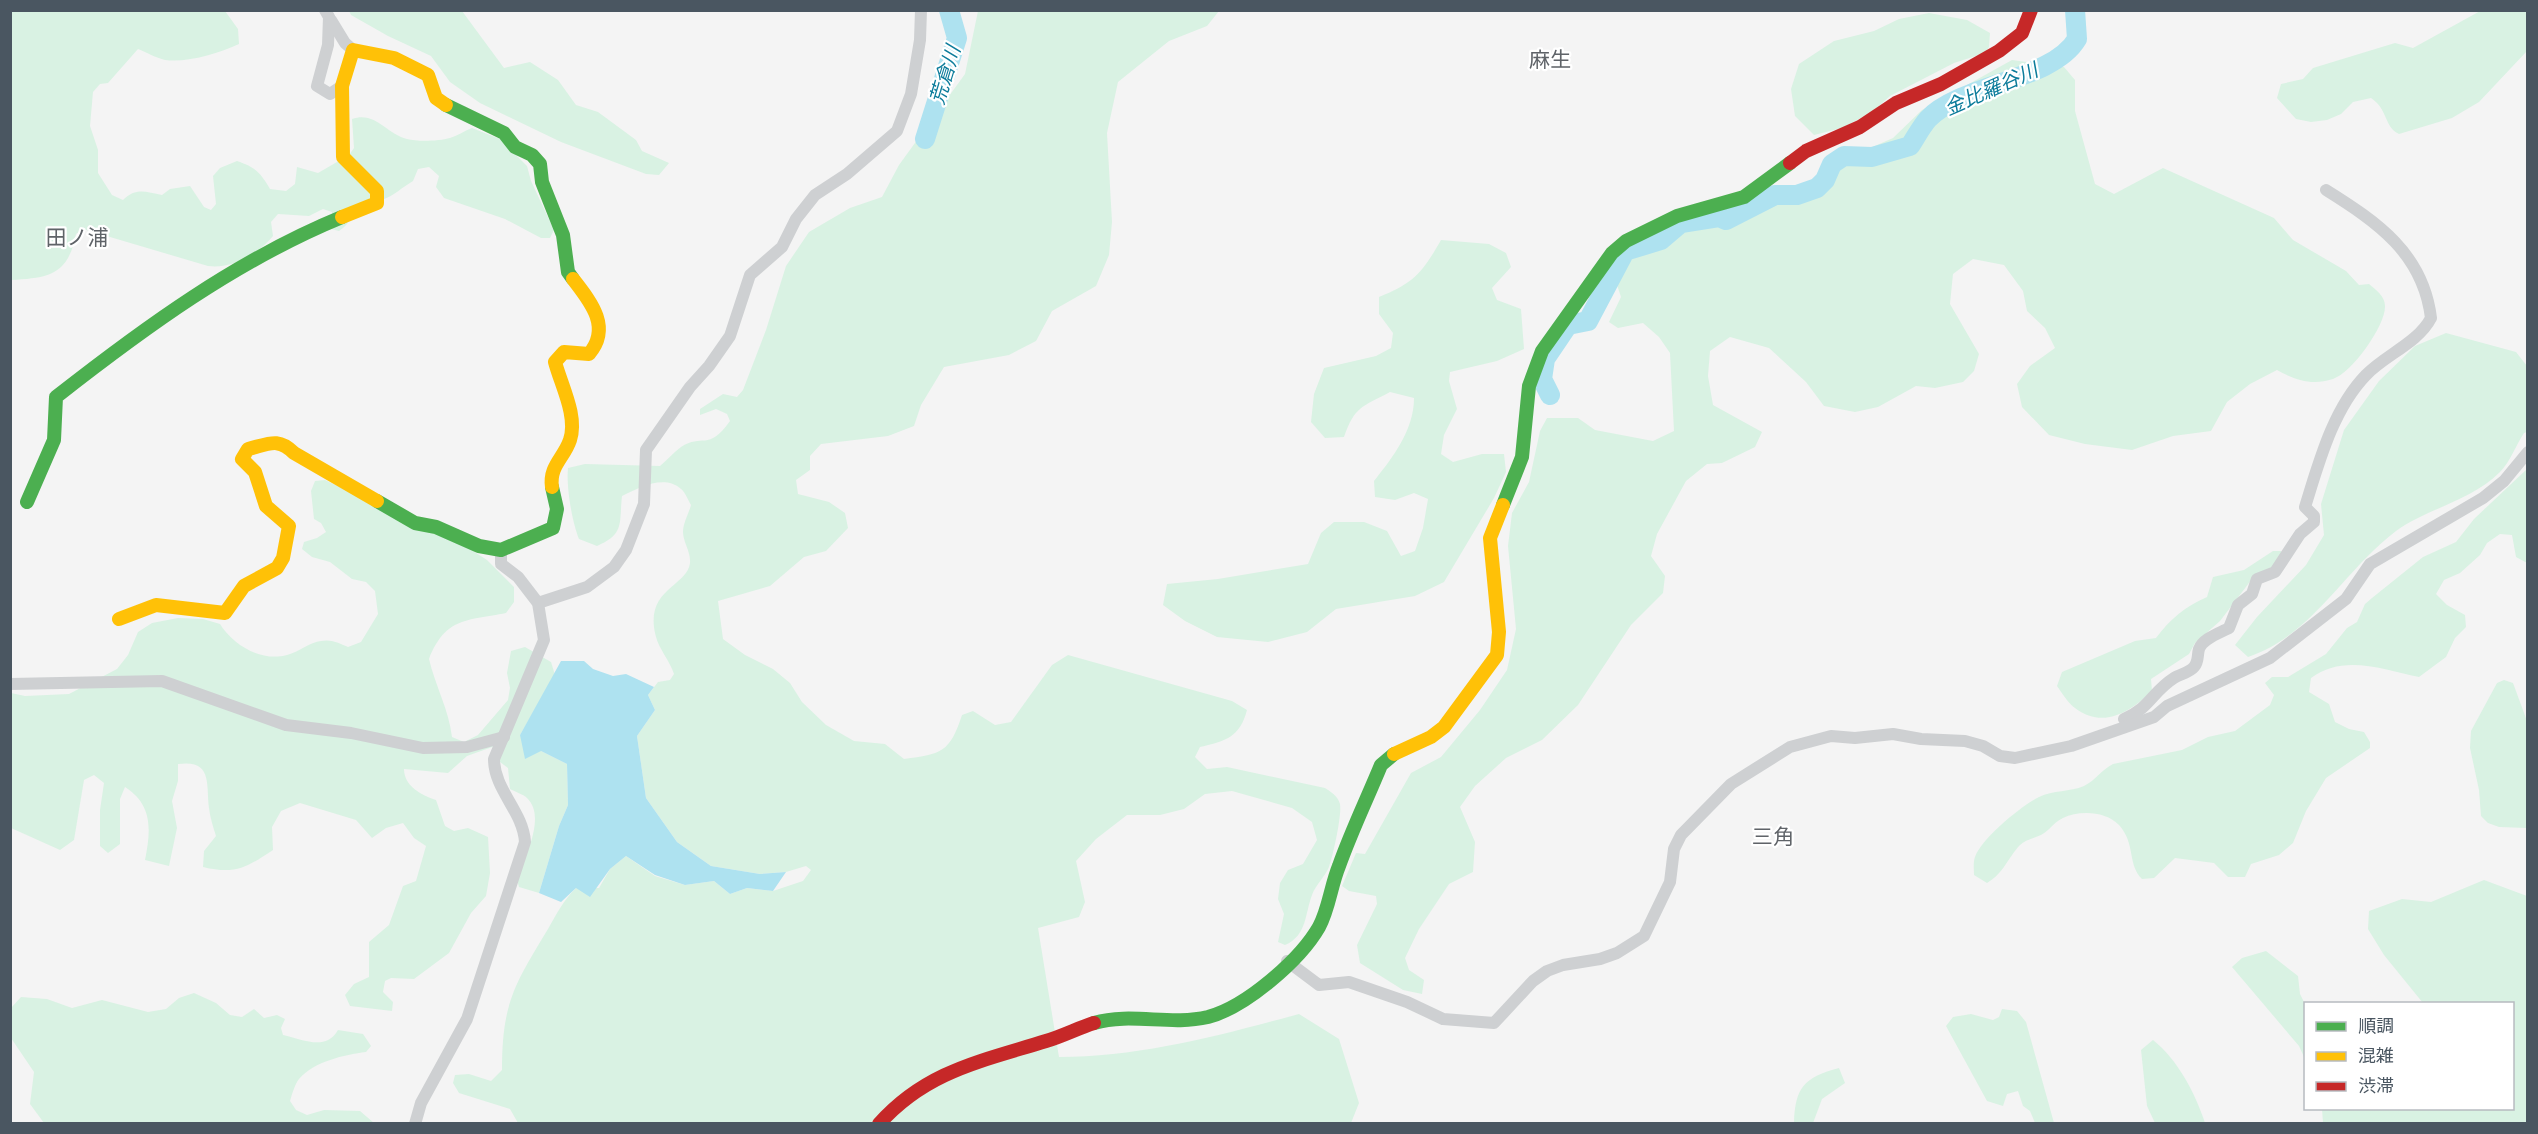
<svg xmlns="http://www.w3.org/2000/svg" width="2538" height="1134" font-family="Rubik,'Noto Sans JP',sans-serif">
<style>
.green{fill:#d9f2e3}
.water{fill:#aee2f0}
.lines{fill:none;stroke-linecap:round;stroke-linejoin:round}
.river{stroke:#aee2f0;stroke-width:20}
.street{stroke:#ced0d2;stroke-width:12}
.fast{stroke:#4caf50;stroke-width:14}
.slow{stroke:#ffc107;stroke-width:14}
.jam{stroke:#c62828;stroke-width:14}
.labels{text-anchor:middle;stroke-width:4.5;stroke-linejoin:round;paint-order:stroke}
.water-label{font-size:20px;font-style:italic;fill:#0c7c9b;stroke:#fff}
.quarter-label{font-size:21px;fill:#5f6368;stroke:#fff}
</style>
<rect width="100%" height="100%" fill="#f4f4f4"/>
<g class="green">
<path d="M 2482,10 L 2527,11 L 2527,51 L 2479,102 L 2452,118 L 2399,134 C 2384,127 2388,109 2371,98 L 2353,102 L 2341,114 L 2327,120 L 2311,122 L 2296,119 L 2277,98 L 2281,84 L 2303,79 L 2313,68 L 2395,43 L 2413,48 Z"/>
<path d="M 11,11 L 225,11 L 238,29 L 239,44 C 219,53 188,63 165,60 C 156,58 146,52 138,49 L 108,83 L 100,84 L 93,92 L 90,126 L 98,150 L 98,173 L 112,195 L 123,200 C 136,187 146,192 162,195 L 170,189 L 190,186 L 204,207 L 211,210 L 216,204 L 213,176 L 220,168 L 237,161 C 255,167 261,173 270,189 L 286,191 L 295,184 L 297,167 L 318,173 L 349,155 L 354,148 L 352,119 C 376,111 386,134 407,139 C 418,142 439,141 450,138 C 457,136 464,131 472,128 L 500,139 L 527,166 L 531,181 L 554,230 L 550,238 L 541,238 L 505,219 L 444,198 L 436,187 L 439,176 L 429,167 L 418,169 L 413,181 C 404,186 392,197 384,199 C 376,201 368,199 361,206 C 353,214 350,224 339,231 L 331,229 L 332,212 L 323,209 L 309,216 L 278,214 L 271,222 L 273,236 C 257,255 232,269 208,266 L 83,229 L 76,234 C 68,275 49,278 11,280 Z"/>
<path d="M 349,11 L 462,11 L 504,68 L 530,62 L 558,80 L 576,105 L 598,112 L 636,140 L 642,151 L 669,163 L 659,175 L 646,174 L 561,142 L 480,103 L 450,82 L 431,56 L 388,36 L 351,15 Z"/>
<path d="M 978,11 L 1219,11 L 1207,26 L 1169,41 L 1118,82 L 1107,133 L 1112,222 L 1109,255 L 1096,286 L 1052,311 L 1036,341 L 1009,355 L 944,367 L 921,405 L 914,426 L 888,436 L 821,444 L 810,456 L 810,470 L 796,480 L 798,494 L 829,502 L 845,513 L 848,528 L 826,551 L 804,557 L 770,586 L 718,601 L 723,639 L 745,655 L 773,669 L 790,683 L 802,702 L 826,725 L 854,741 L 885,744 L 904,759 C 942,754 950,752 962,715 L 973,711 L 995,725 L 1011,722 L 1052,665 L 1068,655 L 1232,701 L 1247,710 C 1240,737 1226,741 1200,747 L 1195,757 L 1207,769 L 1227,767 L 1325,788 C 1331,792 1338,796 1340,804 C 1342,815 1333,856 1329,867 C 1325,877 1316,884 1312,895 C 1305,913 1307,936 1285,945 L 1278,942 L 1284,914 L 1278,899 L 1280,883 L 1288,870 L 1303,864 L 1317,840 L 1312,822 L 1292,808 L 1232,791 L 1205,794 L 1184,809 L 1160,815 L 1127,815 L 1096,839 L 1076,861 L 1085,902 L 1079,917 L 1038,928 L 1059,1057 C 1140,1057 1222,1035 1299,1014 L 1339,1039 L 1359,1103 L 1351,1123 L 518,1123 L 510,1109 L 459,1093 L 453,1083 L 455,1075 L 469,1074 L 491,1081 L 502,1070 C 502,1004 514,985 548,929 C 557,913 563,901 576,888 L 599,888 L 610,869 L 626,856 L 655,876 L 685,885 L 714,881 L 730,894 L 747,888 L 773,891 L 803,881 L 811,870 L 806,866 L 786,872 L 760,874 L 711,866 L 677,842 L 646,798 L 637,736 L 655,710 L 648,695 L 658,682 L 670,680 L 674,674 C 670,661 659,649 656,637 C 643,589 687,587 690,563 C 691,552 683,542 683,532 C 683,523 689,513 691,505 C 688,500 685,492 681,489 C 664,474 639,488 622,496 C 619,523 625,534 597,546 L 579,539 C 572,522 566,486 568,468 L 585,464 L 660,466 C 667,460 674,452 681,447 C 702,433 708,452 730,421 L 727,414 L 716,409 L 700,415 L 700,409 L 723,394 L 737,397 L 743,390 L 766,330 L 786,266 L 809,232 L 850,208 L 882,197 L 899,165 L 965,74 Z"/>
<path d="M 1929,13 L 1967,20 L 1990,33 L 1989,47 L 1985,53 L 1954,63 L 1890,96 L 1872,112 L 1842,128 L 1814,135 L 1795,116 L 1791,89 L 1799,64 L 1834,41 L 1874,31 L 1899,19 Z"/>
<path d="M 2012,60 L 2064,67 L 2075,80 L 2075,111 L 2095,184 L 2114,194 L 2163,168 L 2274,218 L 2293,240 L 2346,271 L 2359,285 L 2369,284 C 2376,290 2385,296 2385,306 C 2386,325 2352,373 2333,379 C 2312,386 2295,380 2277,370 L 2250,384 L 2227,402 L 2211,431 L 2173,436 L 2132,450 L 2085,444 L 2049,435 L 2022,407 L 2017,384 L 2030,366 L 2055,348 L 2045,328 L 2027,311 L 2023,291 L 2004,265 L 1973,259 L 1953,274 L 1950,304 L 1979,354 L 1974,371 L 1963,382 L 1935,388 L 1916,386 L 1878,407 L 1855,412 L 1824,406 L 1806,382 L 1769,348 L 1730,337 L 1710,351 L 1708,376 L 1713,405 L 1762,432 L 1755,447 L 1722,463 L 1707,464 L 1686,481 L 1657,534 L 1651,556 L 1665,576 L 1663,593 L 1631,625 L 1578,705 L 1542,740 L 1506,758 L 1475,786 L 1460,807 L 1475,842 L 1473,872 L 1449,884 L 1419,929 L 1405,958 L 1409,970 L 1424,980 L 1422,994 L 1403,990 L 1360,963 L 1357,945 L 1377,904 L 1376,896 L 1349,891 L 1342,886 L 1356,853 L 1365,854 L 1411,773 L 1441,757 L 1480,710 L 1507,670 L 1516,629 L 1508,546 L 1512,513 L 1529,482 L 1540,431 L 1547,418 L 1578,418 L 1595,430 L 1653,441 L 1674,431 L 1670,353 L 1659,337 L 1643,323 L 1618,328 L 1609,322 L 1621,297 L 1615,279 L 1634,255 L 1661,246 L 1682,230 L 1716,221 L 1738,225 L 1845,159 L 1893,138 L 1922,110 Z"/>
<path d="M 1441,240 L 1489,244 L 1506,253 L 1511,267 L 1492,288 L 1497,300 L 1521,309 L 1524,349 L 1497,361 L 1450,372 L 1449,381 L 1457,409 L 1444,435 L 1441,454 L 1453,462 L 1482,454 L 1504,454 L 1506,472 L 1494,498 L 1444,582 L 1415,596 L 1336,609 L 1307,632 L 1268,642 L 1217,637 L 1185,621 L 1163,605 L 1167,584 L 1218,579 L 1308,564 L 1321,533 L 1334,522 L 1364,522 L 1387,531 L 1401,556 L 1415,551 L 1423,528 L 1428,499 L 1414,493 L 1395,500 L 1375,497 L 1374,481 C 1393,457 1414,430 1414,398 L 1390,392 C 1362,407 1355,406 1344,437 L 1325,438 L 1311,422 L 1314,394 L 1324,368 L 1376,356 L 1391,348 L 1393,333 L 1379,314 L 1379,297 C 1414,283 1422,273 1441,240 Z"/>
<path d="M 2446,333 L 2516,352 L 2527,366 L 2527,432 L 2524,433 C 2516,445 2510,462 2500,472 C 2471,501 2428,508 2396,531 C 2344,570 2312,636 2248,657 L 2235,645 L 2257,617 L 2306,565 L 2324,535 L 2321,504 L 2344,430 L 2379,381 L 2415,346 Z"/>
<path d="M 2527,469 L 2527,563 L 2516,557 L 2512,535 L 2500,534 L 2487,543 L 2480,555 L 2460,573 L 2444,580 L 2436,594 L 2447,605 L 2465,615 L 2466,627 L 2455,638 L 2446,657 L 2419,677 C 2382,669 2343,654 2311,678 L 2309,692 L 2329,704 L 2335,722 L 2349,729 L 2364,732 L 2370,742 L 2370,748 L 2326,778 L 2306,811 L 2293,843 L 2279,855 L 2251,864 L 2245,877 L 2228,877 L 2214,863 L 2175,858 L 2154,878 L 2142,879 C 2127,864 2136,844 2119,825 C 2106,811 2079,810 2063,818 C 2054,822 2049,831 2041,835 C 2034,838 2025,840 2020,845 C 2007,859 2004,873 1987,883 L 1974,875 C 1974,870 1973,862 1975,857 C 1982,838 2021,806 2039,797 C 2053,790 2070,792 2084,786 C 2096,780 2101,770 2113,764 L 2182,750 L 2208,737 L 2235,731 L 2270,705 L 2274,695 L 2265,683 L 2272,677 L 2288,677 L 2326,654 L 2347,628 L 2357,622 L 2365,604 L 2372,598 L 2423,557 L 2456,542 L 2474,519 Z"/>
<path d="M 325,480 L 470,549 L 487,560 L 514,587 L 514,602 L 506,613 C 468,621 446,616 429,659 C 435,685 449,710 452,737 L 464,742 L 478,735 L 508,700 L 510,688 L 507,673 L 511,651 L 525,647 L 551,662 L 555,675 L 520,735 L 541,751 L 567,764 L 568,805 L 559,826 L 539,893 L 519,887 L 517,880 C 524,858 547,817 527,798 C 523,794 515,792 510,789 L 508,768 L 500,762 L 495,746 L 467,756 L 448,773 L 404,769 C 404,786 421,795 436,800 L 445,826 L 454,831 L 468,828 L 488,837 L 490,873 L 486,896 L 471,913 L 449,953 L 414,979 L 391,978 L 385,981 L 383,992 L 393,1002 L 392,1011 L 350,1006 L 345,995 L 354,984 L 369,977 L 369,942 L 389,925 L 403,886 L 416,881 L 426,846 L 414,838 L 403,823 L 386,828 L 372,838 L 356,820 L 300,803 L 281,811 L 272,827 L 273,850 C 247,867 236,875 203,867 L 204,851 L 216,836 C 213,827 210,817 209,808 C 206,785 213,759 178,764 L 178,781 L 172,801 L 177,828 L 169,866 L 145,860 C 151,830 153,805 125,787 L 120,799 L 120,844 L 108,853 L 100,846 L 100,810 L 104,783 L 94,775 L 84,780 L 74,840 L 60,850 L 11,828 L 11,693 L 25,696 L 69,694 L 117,669 L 128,655 L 138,632 L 152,623 L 178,618 L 203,619 L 220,624 C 233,645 261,662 287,655 C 299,652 310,642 321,641 C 331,639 339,643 348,647 L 361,642 L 378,614 L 375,591 L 366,582 L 352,579 L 330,562 L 312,557 L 302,549 L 304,542 L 317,538 L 326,532 L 321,523 L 314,519 L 311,491 L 315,481 Z"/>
<path d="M 2273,551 L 2281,551 L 2281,556 L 2269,570 L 2255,575 L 2220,621 L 2195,643 L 2189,654 L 2151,679 L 2152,691 C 2131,711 2104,730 2075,708 C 2068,703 2062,693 2057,686 L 2062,672 L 2135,641 L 2156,638 C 2171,618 2185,607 2207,597 L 2213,577 L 2244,570 Z"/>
<path d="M 2504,680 L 2513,683 L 2527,721 L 2527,828 L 2499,827 L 2488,823 L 2481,816 L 2479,790 L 2470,748 L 2471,731 L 2497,683 Z"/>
<path d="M 2484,880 L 2527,896 L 2527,1123 L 2323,1123 L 2322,1109 L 2512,1108 L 2512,1004 L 2423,1003 L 2384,955 L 2368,929 L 2369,911 L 2402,899 L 2431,902 Z"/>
<path d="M 2266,951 L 2298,976 L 2300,994 L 2305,1004 L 2305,1059 L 2299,1046 L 2232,967 L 2242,958 Z"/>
<path d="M 194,993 L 216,1003 L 230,1015 L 242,1017 L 254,1009 L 264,1018 L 277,1015 L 285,1019 L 281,1028 L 283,1035 C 304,1040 326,1051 338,1030 L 363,1034 L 371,1046 L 366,1052 C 344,1055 315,1061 299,1079 C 295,1084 292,1094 290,1101 L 296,1110 L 307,1115 L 324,1110 L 360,1111 L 374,1123 L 44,1123 L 30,1104 L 34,1072 L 11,1038 L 11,1008 L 21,997 L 47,999 L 72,1008 L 102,1000 L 148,1012 L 166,1009 L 179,998 Z"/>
<path d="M 2002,1009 L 2017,1011 L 2026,1022 L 2054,1123 L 2035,1123 L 2030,1111 L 2023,1106 L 2018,1091 L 2007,1094 L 2003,1106 L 1987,1101 L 1946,1026 L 1953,1017 L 1971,1014 L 1993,1020 L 1999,1017 Z"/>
<path d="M 2153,1040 C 2178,1060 2195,1093 2205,1123 L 2155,1123 L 2147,1106 L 2141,1050 Z"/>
<path d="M 1839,1068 L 1845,1083 L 1822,1099 L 1813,1123 L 1794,1123 C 1795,1088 1804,1077 1839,1068 Z"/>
</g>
<path class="water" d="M 561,661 L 584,661 L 593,669 L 613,676 L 626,674 L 654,687 L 648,695 L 655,710 L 637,736 L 646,798 L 677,842 L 711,866 L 760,874 L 786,872 L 773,891 L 747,888 L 730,894 L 714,881 L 685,885 L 655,875 L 626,856 L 610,869 L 590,897 L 576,888 L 561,902 L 539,893 L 559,826 L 568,805 L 567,764 L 541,751 L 525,759 L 520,735 Z"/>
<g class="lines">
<g class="river">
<path d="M 925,139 L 957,38 L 949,10"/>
<path d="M 1550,395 L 1542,379 L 1545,359 L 1568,325 L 1588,321 L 1625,251 L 1661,240 L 1681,223 L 1719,217 L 1726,220 L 1775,195 L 1797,195 L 1817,188 L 1825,180 L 1832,164 L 1844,156 L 1872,157 L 1910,146 C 1916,137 1921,127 1928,119 C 1961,84 2052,81 2077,39 L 2075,10"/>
</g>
<g class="street">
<path d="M 325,10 L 329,17 L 328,45 L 317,86 L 330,94 L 342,86"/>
<path d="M 331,20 L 345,43 L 353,50"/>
<path d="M 538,603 L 587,587 L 614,567 L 626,550 L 644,504 L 646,450 L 690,387 L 709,366 L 730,336 L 750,275 L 782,247 L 796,219 L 815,195 L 847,174 L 897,131 L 911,94 L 920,40 L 921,10"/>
<path d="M 10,684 L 162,681 L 286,725 L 351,733 L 423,748 L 467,747 L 504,737"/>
<path d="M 2124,719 C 2150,708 2152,692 2174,678 C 2180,674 2189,673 2194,667 C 2199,661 2197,656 2199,649 C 2203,638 2220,633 2229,628 L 2238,605 L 2252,594 L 2257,579 L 2275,572 L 2300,534 L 2314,522 L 2314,516 L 2305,507 C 2319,462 2333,409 2366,375 C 2385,355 2418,343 2431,318 C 2423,253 2377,222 2326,190"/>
<path d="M 1287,961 L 1319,985 L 1349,982 L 1407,1002 L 1443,1019 L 1494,1023 L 1533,981 L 1547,971 L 1563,965 L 1600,959 L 1617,953 L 1644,936 L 1670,882 L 1674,849 L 1681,835 L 1731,784 L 1790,747 L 1831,736 L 1855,738 L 1893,734 L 1921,739 L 1965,741 L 1983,746 L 2000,756 L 2015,758 L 2071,746 L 2154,717 L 2167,706 L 2270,658 L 2346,599 L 2370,564 L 2483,498 L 2504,481 L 2528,452"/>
<path d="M 415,1124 L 421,1103 L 467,1019 L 525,842 C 523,811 494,790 494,759 L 544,640 L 538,603 L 518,577 L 501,564 L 501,550"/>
</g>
<g class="fast">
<path d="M 446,105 L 504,133 L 515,147 L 532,155 L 540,164 L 542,182 L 563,235 L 568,272 L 573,279"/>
<path d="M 377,501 L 415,523 L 436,527 L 479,546 L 501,550 L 553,528 L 557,509 L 552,487"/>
<path d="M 27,502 L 54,440 L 56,397 C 144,328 237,260 342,217"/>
<path d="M 1503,505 L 1522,457 L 1529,386 L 1542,351 L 1612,253 L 1626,241 L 1677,216 L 1744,197 L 1790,163"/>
<path d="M 1094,1023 C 1131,1012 1170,1026 1208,1017 C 1246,1007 1300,960 1319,927 C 1329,909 1331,885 1339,866 C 1351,832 1367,799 1381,765 L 1394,754"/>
</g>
<g class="slow">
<path d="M 342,217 L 377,203 L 377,191 L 343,157 L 342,86 L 353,50 L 394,58 L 428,75 L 436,98 L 446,105"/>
<path d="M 552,487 C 549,466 564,458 570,440 C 578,416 561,385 555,362 L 564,352 L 589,354 C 612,327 590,301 573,279"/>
<path d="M 119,619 L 156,605 L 225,613 L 244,586 L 277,568 L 283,558 L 289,526 L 266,506 L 255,472 L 242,459 L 248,449 C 269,444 278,437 294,453 L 377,501"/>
<path d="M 1394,754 L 1431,737 L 1444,727 L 1497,655 L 1499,632 L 1490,538 L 1503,505"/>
</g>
<g class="jam">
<path d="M 1790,163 L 1806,151 L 1860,127 L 1896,103 L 1941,84 L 1999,51 L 2022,33 L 2031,10"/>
<path d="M 879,1124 C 926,1071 982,1061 1046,1041 C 1063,1036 1078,1028 1094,1023"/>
</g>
</g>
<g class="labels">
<g class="water-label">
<text transform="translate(945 75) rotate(-73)" y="7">荒倉川</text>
<text transform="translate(1991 89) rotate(-24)" y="7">金比羅谷川</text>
</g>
<g class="quarter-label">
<text x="1550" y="67">麻生</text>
<text x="77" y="245">田ノ浦</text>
<text x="1773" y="844">三角</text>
</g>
</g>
<rect width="2538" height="1134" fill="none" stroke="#4a5661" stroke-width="24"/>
<rect x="2304" y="1002" width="210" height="108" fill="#ffffff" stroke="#b7bbc0" stroke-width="1.5"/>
<rect x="2316" y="1022" width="30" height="9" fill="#4caf50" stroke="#b7bbc0" stroke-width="1.5"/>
<text x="2358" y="1032" font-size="18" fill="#4a5661">順調</text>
<rect x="2316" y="1052" width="30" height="9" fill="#ffc107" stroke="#b7bbc0" stroke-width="1.5"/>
<text x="2358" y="1062" font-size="18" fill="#4a5661">混雑</text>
<rect x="2316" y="1082" width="30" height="9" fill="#c62828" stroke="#b7bbc0" stroke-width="1.5"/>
<text x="2358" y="1092" font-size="18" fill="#4a5661">渋滞</text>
</svg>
